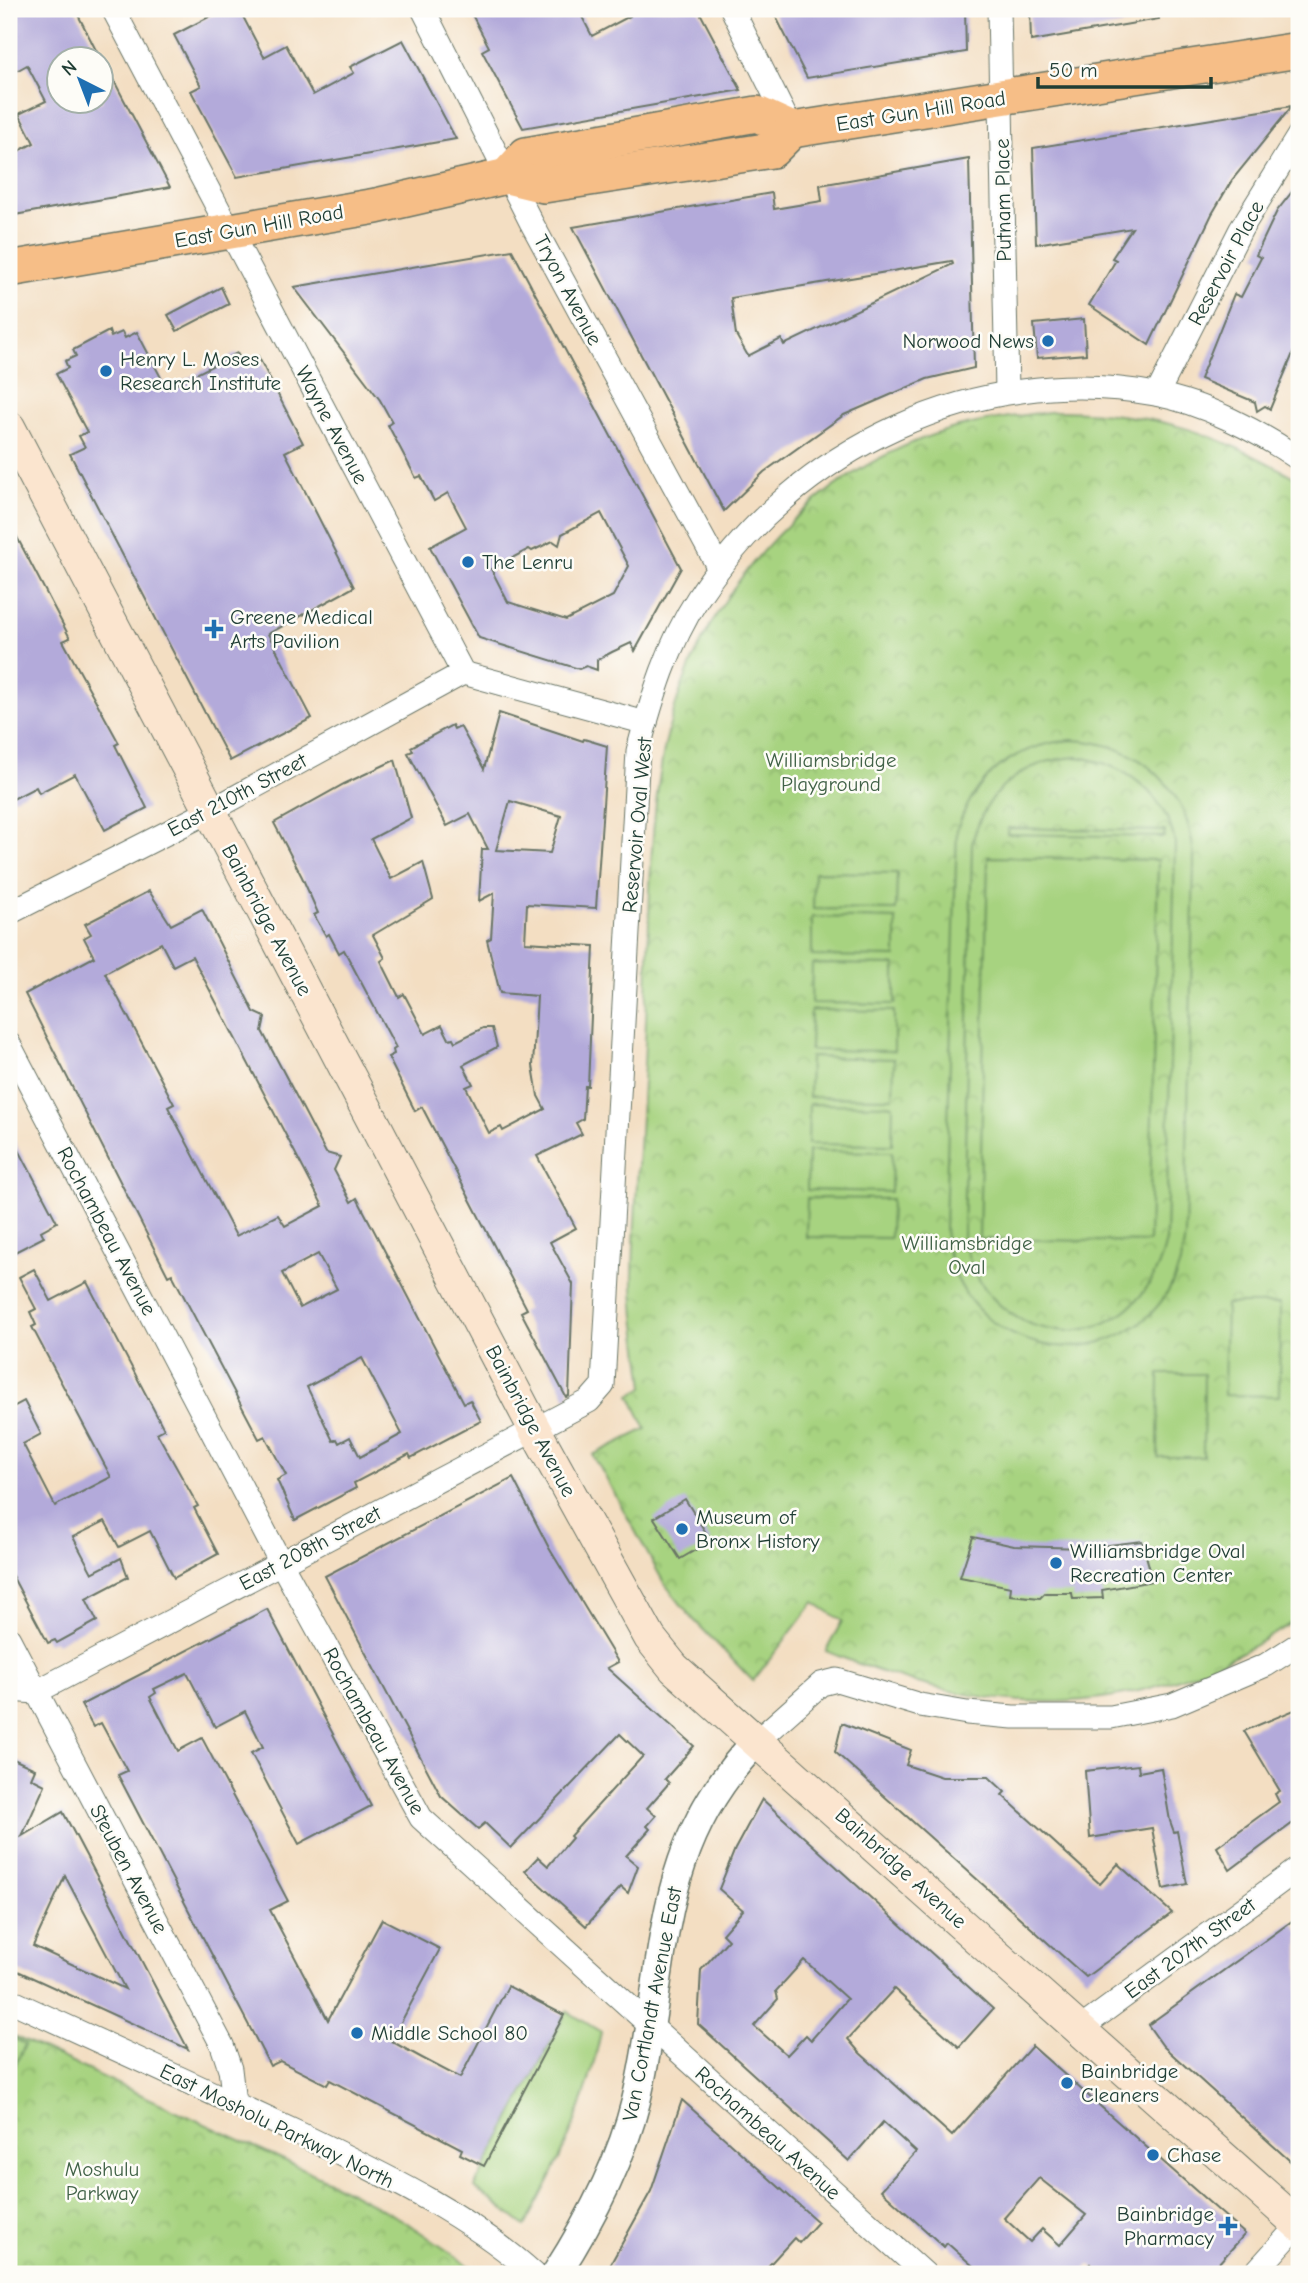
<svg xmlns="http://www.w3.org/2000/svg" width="1308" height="2283" font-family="'Comic Neue',sans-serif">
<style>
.park{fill:url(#park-crowns);stroke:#63885a;stroke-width:2}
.pitch{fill:#a7d380;stroke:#63885a;stroke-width:2;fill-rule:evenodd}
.building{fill:#b3aada;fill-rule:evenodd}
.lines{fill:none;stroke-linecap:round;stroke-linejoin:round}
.minor-casing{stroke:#697566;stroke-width:25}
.tertiary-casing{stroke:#697566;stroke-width:31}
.secondary-casing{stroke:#697566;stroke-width:34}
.primary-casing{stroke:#697566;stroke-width:38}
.minor{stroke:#fff;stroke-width:23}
.tertiary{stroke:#fff;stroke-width:28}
.secondary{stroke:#fbe5cf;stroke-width:32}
.primary{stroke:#f6be87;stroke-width:35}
.poi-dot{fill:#1f6fb2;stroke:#fdfcf7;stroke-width:2.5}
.labels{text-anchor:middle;stroke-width:5;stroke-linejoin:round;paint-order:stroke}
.street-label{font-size:21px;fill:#1f3d34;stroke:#fdfcf7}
.poi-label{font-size:21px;fill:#1f3d34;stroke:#fdfcf7;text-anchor:start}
.park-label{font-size:21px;fill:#416247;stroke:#fdfcf7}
</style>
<defs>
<pattern id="park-crowns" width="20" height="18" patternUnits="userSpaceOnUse" patternTransform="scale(1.75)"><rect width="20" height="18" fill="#a7d380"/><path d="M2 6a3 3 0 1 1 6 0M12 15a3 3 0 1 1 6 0" fill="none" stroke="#8fb66f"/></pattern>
</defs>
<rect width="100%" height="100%" fill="#fdfcf7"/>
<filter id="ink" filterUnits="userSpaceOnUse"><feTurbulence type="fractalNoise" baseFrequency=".0143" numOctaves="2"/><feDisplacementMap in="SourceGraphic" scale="14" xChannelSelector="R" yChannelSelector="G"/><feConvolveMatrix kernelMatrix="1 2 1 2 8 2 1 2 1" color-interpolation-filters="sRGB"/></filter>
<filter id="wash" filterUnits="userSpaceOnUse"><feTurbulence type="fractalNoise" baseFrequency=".00686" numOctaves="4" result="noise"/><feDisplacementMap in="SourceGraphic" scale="28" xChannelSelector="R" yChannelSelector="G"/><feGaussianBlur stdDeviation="1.57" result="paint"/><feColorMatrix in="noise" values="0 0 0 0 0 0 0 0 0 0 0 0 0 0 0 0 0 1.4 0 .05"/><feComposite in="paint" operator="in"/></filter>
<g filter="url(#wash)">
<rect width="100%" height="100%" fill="#f3dec2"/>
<g class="park">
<path d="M 1059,411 C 1158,413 1214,431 1299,480 L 1299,1618 C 1141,1724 999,1723 826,1651 L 842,1621 L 814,1602 L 753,1681 L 691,1617 L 664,1583 L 593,1455 L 646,1429 L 630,1395 L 644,1387 C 640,1350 632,1311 633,1273 C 635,1189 643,1104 646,1020 C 650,934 647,846 662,761 C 688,606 805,469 958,427 C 992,419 1025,414 1059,411 Z"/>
<path d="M 9,2034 L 325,2179 L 403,2220 L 481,2274 L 9,2274 Z"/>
</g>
<g class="pitch">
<path d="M 1072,740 C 1142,743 1192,791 1194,862 L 1185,1236 C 1171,1389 952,1381 945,1226 L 957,829 C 976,775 1015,745 1072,740 ZM 1077,757 C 1126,764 1165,793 1175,843 L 1166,1241 C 1142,1360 990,1362 963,1238 L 972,844 C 984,791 1023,760 1077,757 Z"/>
<path d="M 1008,828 L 1165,831 L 1164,837 L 1007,834 Z"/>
<path d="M 988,857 L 1158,860 L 1149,1242 L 979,1239 Z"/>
<path d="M 814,872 L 897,873 L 896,910 L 813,909 Z"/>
<path d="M 812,917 L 896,919 L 896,957 L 812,956 Z"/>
<path d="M 812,964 L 895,965 L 895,1004 L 811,1003 Z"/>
<path d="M 811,1010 L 894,1011 L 894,1051 L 810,1050 Z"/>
<path d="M 810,1057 L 894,1059 L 893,1098 L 809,1097 Z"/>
<path d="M 809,1104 L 893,1105 L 892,1145 L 808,1144 Z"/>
<path d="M 808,1151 L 892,1152 L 891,1192 L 807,1190 Z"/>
<path d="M 807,1198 L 891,1199 L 890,1238 L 806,1237 Z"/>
<path d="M 1226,1304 L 1280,1304 L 1279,1396 L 1224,1395 Z"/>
<path d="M 1159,1374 L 1204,1374 L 1203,1457 L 1158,1457 Z"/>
<path d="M 567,2011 L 601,2032 C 587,2102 560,2164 525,2226 L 474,2187 Z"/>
<path d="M 9,2036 L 25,2045 L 9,2077 Z"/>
</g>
<g id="blocks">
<g class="building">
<path d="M 9,9 L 75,9 L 101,60 L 60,60 L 60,102 L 102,102 L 102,58 L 170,187 L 9,216 L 9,156 L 34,143 L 19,114 L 46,101 L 27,65 L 9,75 Z"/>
<path d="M 224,9 L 239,9 L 264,57 L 286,45 L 313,95 L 354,73 L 350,67 L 403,40 L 456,139 L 237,177 L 191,91 L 201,86 L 174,35 Z"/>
<path d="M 469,9 L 578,9 L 592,36 L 630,16 L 626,9 L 698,9 L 741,90 L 523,128 L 482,51 L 489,47 Z"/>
<path d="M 772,9 L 965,9 L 966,52 L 807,78 Z"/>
<path d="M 1030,9 L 1158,9 L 1159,19 L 1031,41 Z"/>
<path d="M 1292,106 L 1232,180 L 1212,214 L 1149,345 L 1089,305 L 1116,260 L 1112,258 L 1132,228 L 1036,244 L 1033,148 Z"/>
<path d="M 969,159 L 974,368 L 927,379 L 844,415 L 764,472 L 724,511 L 573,227 L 772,193 L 774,209 L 822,201 L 820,185 ZM 952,261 L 953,264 L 784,345 L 781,339 L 748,356 L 736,335 L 731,298 Z"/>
<path d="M 1299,183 L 1299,339 L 1270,409 L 1265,406 L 1257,411 L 1255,402 L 1200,379 L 1234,294 L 1241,297 L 1261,258 L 1256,255 L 1277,211 Z"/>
<path d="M 512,250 L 681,568 L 635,651 L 631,643 L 612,652 L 597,660 L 597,670 L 586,666 L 579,669 L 479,638 L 430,547 L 466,527 L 448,493 L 434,501 L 421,476 L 416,478 L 388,425 L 392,422 L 380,400 L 294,287 ZM 601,513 L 629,566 L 613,596 L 566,620 L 508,602 L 491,569 L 529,549 L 532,551 L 553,541 L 559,545 L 562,534 Z"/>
<path d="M 221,287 L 229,304 L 177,331 L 168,315 Z"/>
<path d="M 1084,319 L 1086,354 L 1037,358 L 1034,324 Z"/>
<path d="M 109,331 L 111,337 L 122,332 L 125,338 L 137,332 L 167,389 L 237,353 L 243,364 L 258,356 L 303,443 L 285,452 L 354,587 L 268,634 L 312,718 L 230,761 L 70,454 L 85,447 L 79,436 L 87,432 L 56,374 L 68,368 L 65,361 L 76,356 L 73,350 Z"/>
<path d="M 9,522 L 70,638 L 63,641 L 119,743 L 115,745 L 147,808 L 105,830 L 75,774 L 39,793 L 36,787 L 9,801 Z"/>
<path d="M 499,713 L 583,741 L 584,739 L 607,746 L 596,908 L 527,904 L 525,942 L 594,946 L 588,1086 L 585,1086 L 583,1119 L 576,1123 L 582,1134 L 537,1156 L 576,1228 L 550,1242 L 573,1284 L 569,1396 L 566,1397 L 521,1312 L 527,1309 L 461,1182 L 422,1107 L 415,1111 L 388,1057 L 394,1054 L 393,1050 L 396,1048 L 344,950 L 339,953 L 329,934 L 326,936 L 314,915 L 318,913 L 302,877 L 274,823 L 344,784 L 395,760 L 411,818 L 371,839 L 391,879 L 423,862 L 433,899 L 373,935 L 385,958 L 381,961 L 399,997 L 404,994 L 425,1034 L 442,1025 L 449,1039 L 453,1038 L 455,1042 L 483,1028 L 492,1028 L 497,1047 L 463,1065 L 473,1084 L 466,1087 L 489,1133 L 501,1127 L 503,1131 L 545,1109 L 538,1096 L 533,1066 L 537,996 L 500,993 L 487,940 L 491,938 L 494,893 L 479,901 L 482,849 L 488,849 L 470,814 L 447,826 L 408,753 L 413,751 L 411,747 L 452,725 L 454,729 L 460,726 L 484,769 ZM 510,801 L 561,816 L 550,853 L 496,850 Z"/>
<path d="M 149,891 L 171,925 L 202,909 L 254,1012 L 265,1017 L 262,1031 L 326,1153 L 340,1157 L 334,1170 L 351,1202 L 357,1198 L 464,1403 L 470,1400 L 481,1421 L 411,1458 L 409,1454 L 354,1483 L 356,1488 L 295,1520 L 277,1480 L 286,1475 L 265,1436 L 259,1439 L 172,1274 L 168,1276 L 25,994 L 94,957 L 84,938 L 91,934 L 85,924 ZM 161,943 L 173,966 L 192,956 L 323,1206 L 285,1226 L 278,1215 L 236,1236 L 168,1107 L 174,1104 L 105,973 ZM 318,1254 L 337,1289 L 300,1308 L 282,1273 ZM 362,1358 L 402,1434 L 360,1457 L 350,1437 L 339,1443 L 337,1439 L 333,1441 L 307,1387 Z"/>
<path d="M 9,1131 L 57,1222 L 41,1231 L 44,1237 L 9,1255 Z"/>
<path d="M 34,1269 L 51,1301 L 87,1282 L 164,1429 L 157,1433 L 198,1506 L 194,1508 L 218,1554 L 174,1578 L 150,1531 L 119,1547 L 105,1521 L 73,1537 L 92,1573 L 121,1558 L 128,1577 L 86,1599 L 97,1621 L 57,1643 L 55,1640 L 48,1643 L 9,1570 L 9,1409 L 24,1401 L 41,1434 L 23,1444 L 55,1506 L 111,1477 L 32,1327 L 36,1325 L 30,1312 L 36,1309 L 19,1277 Z"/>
<path d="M 513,1478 L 549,1548 L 618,1662 L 607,1668 L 694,1746 L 665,1779 L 669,1783 L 647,1808 L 656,1816 L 647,1826 L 650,1829 L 626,1856 L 638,1866 L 628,1893 L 621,1887 L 586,1926 L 525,1871 L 538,1857 L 548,1866 L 572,1838 L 570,1836 L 643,1756 L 620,1734 L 511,1848 L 485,1823 L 478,1829 L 441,1796 L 325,1576 Z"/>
<path d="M 685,1499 L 711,1541 L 680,1559 L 654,1518 Z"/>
<path d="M 973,1537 L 1014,1546 L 1084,1548 L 1142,1541 L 1153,1581 L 1102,1590 L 1103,1598 L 1073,1599 L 1072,1593 L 1045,1593 L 1040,1598 L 1010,1595 L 1011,1587 L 960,1577 Z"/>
<path d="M 267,1609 L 371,1806 L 299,1844 L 251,1753 L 263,1747 L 245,1711 L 215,1727 L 187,1673 L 154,1689 L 156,1693 L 150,1697 L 178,1751 L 202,1738 L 288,1901 L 270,1910 L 328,2020 L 382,1919 L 440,1949 L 391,2041 L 422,2058 L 460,2078 L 508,1986 L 564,2015 L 484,2166 L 460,2154 L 462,2149 L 330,2080 L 327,2085 L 280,2061 L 270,2066 L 118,1775 L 127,1771 L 101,1723 L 93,1727 L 81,1705 Z"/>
<path d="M 1299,1708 L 1299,1823 L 1297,1820 L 1230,1870 L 1217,1847 L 1279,1802 L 1275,1794 L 1280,1791 L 1244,1731 Z"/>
<path d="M 842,1723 L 911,1750 L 906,1765 L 942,1777 L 989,1777 L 1005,1792 L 1002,1795 L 1100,1884 L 1118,1864 L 1172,1913 L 1086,1977 L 835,1752 Z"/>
<path d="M 9,1757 L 35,1769 L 31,1778 L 45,1785 L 22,1836 L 63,1812 L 188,2049 L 9,1967 ZM 65,1876 L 125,1989 L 33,1946 Z"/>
<path d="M 1138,1765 L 1139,1772 L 1161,1768 L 1170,1821 L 1174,1832 L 1177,1831 L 1187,1884 L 1163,1889 L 1152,1828 L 1090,1838 L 1085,1771 Z"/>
<path d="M 762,1799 L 993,2009 L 959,2047 L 894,1989 L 848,2039 L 860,2053 L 952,2136 L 1032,2046 L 1245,2234 L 1209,2274 L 1101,2274 L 1090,2264 L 1081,2274 L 982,2274 L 947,2243 L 944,2247 L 881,2190 L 916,2152 L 883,2122 L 849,2161 L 698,2024 L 701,1970 L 728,1940 L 722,1934 L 743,1910 L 719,1889 L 735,1849 ZM 804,1960 L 847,1999 L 811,2040 L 806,2035 L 787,2055 L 754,2026 L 778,1999 L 776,1991 ZM 1039,2178 L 1086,2215 L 1060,2245 L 1042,2229 L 1030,2242 L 1004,2218 Z"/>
<path d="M 1292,1921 L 1299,1931 L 1299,2169 L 1163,2046 L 1148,2025 Z"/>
<path d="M 682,2100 L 818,2222 L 799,2243 L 794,2238 L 761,2274 L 605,2274 L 651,2191 Z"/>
</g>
</g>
</g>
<g filter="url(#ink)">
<use href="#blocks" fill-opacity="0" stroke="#697566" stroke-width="2"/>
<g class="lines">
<g class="minor-casing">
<g id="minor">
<path d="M 113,9 L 463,673 L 646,723"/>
<path d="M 423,9 L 531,222 L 719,568"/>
<path d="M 732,9 L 792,130"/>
<path d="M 999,9 L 1007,391"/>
<path d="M 1157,394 L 1241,229 L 1299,135"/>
<path d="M 9,913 L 210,811 L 463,673"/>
<path d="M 9,1044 L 281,1563 L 421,1818 L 925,2274"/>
<path d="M 9,1639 L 222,2045 L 230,2069 L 234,2103"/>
<path d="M 9,1690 L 36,1692 L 589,1401 L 603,1385 L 638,751 C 652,698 668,644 698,598 C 795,448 977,361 1155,394 C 1204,403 1258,431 1299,459"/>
<path d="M 758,1740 L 821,1684 L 837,1680 L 920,1705 L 967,1713 L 1013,1717 L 1111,1717 L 1172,1705 L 1266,1665 L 1299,1644"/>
<path d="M 9,2000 C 105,2044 202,2088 298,2133 C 378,2172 467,2213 534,2274"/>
<path d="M 1081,2028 L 1299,1868"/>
<path d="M 1254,2274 L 1299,2224"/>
</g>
</g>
<g class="tertiary-casing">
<path id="tertiary" d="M 556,2274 C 590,2221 621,2162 636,2101 C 669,1966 650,1849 758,1740"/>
</g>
<g class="secondary-casing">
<path id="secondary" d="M 9,427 L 535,1430 L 650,1638 L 674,1668 L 1299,2225"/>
</g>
<g class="primary-casing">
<g id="primary">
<path d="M 507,176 L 526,155 L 757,114 L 792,130 L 1299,50"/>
<path d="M 9,269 L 376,206 L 507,176 L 544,185 L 772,150 L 792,130"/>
</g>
</g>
<use href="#minor" class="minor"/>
<use href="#tertiary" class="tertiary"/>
<use href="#secondary" class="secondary"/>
<use href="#primary" class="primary"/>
</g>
</g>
<g class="poi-dot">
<circle cx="1048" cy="341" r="7"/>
<circle cx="106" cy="371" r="7"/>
<circle cx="468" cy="562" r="7"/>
<path d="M210.5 618.5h7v7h7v7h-7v7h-7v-7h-7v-7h7z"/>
<circle cx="682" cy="1529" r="7"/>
<circle cx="1056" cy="1563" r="7"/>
<circle cx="357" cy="2033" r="7"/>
<circle cx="1067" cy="2083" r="7"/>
<circle cx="1153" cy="2155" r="7"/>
<path d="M1224.5 2215.5h7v7h7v7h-7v7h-7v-7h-7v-7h7z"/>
</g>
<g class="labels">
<g class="street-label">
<text transform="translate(921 111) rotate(-9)" y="7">East Gun Hill Road</text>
<text transform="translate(1003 200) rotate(-91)" y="7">Putnam Place</text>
<text transform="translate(259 226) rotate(-10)" y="7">East Gun Hill Road</text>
<text transform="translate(1226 263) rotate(-62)" y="7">Reservoir Place</text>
<text transform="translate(568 290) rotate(62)" y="7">Tryon Avenue</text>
<text transform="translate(332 425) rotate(62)" y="7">Wayne Avenue</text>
<text transform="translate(237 795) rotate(-28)" y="7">East 210th Street</text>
<text transform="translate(637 825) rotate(-85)" y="7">Reservoir Oval West</text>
<text transform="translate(267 920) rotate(62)" y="7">Bainbridge Avenue</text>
<text transform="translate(107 1231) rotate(62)" y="7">Rochambeau Avenue</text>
<text transform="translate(531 1421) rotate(62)" y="7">Bainbridge Avenue</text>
<text transform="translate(310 1548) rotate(-28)" y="7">East 208th Street</text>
<text transform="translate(374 1731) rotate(61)" y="7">Rochambeau Avenue</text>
<text transform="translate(901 1868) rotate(42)" y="7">Bainbridge Avenue</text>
<text transform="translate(129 1869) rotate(62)" y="7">Steuben Avenue</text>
<text transform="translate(1190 1948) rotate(-36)" y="7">East 207th Street</text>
<text transform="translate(652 2004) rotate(-79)" y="7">Van Cortlandt Avenue East</text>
<text transform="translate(277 2126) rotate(26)" y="7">East Mosholu Parkway North</text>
<text transform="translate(768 2133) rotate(42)" y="7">Rochambeau Avenue</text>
</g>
<g class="poi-label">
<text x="1034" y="348" text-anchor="end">Norwood News</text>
<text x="120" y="366">Henry L. Moses<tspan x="120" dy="24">Research Institute</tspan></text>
<text x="482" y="569">The Lenru</text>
<text x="230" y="624">Greene Medical<tspan x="230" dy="24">Arts Pavilion</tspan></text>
<text x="696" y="1524">Museum of<tspan x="696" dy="24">Bronx History</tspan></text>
<text x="1070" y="1558">Williamsbridge Oval<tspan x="1070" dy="24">Recreation Center</tspan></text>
<text x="371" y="2040">Middle School 80</text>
<text x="1081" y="2078">Bainbridge<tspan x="1081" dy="24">Cleaners</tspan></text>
<text x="1167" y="2162">Chase</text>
<text x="1214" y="2221" text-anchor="end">Bainbridge<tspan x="1214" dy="24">Pharmacy</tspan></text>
</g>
<g class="park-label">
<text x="831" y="767">Williamsbridge<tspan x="831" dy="24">Playground</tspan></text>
<text x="967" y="1250">Williamsbridge<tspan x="967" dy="24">Oval</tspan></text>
<text x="102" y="2176">Moshulu<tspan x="102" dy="24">Parkway</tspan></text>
</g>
</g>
<rect width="1308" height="2283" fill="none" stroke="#fdfcf7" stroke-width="35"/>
<g transform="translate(80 80) rotate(318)"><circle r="33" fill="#fdfcf7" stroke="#a4b0a9" stroke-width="2"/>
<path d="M0-5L12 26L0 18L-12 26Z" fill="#1f6fb2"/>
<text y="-10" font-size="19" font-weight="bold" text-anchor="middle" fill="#1f3d34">N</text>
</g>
<path d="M1038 77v10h173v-10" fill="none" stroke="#1f3d34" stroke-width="3.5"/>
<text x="1049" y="77" font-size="21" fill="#1f3d34" stroke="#fdfcf7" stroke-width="5" paint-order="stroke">50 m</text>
</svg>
